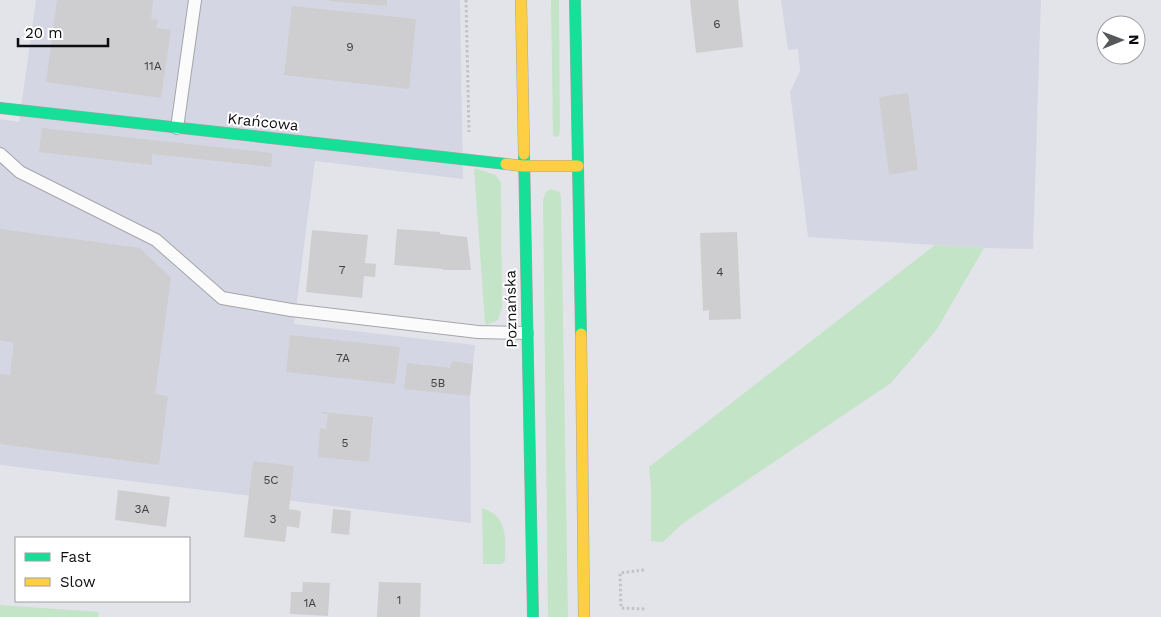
<svg xmlns="http://www.w3.org/2000/svg" width="1161" height="617" font-family="'Work Sans',sans-serif">
<style>
.built{fill:#d4d7e3}
.green{fill:#c3e4c6}
.building{fill:#cecdcf}
.lines{fill:none;stroke-linecap:round;stroke-linejoin:round}
.lane-casing{stroke:#a4a5a9;stroke-width:14}
.fast-casing{stroke:#a4a5a9;stroke-width:12}
.slow-casing{stroke:#a4a5a9;stroke-width:12}
.path{stroke:#c2c3c5;stroke-width:3;stroke-dasharray:2.5 2.5;stroke-linecap:butt}
.lane{stroke:#fbfbfc;stroke-width:12}
.fast{stroke:#16e098;stroke-width:11}
.slow{stroke:#ffcf43;stroke-width:11}
.labels{text-anchor:middle;stroke-width:4;stroke-linejoin:round;paint-order:stroke}
.number-label{font-size:12px;fill:#3e3d41}
.street-label{font-size:15px;fill:#0c0c10;stroke:#fff}
</style>
<rect width="100%" height="100%" fill="#e3e4ea"/>
<g class="built">
<path d="M 36,0 L 460,0 L 463,179 L 315,161 L 294,324 L 475,345 L 470,398 L 471,523 L 0,465 L 0,119 L 19,122 Z"/>
<path d="M 781,0 L 1041,0 L 1033,249 L 984,248 L 808,237 L 790,92 L 800,71 L 798,49 L 788,50 Z"/>
</g>
<g class="green">
<path d="M 551,0 L 559,0 L 560,130 L 559,136 L 555,137 L 553,135 Z"/>
<path d="M 474,168 L 496,175 L 501,183 L 502,307 L 498,320 L 487,325 L 485,323 Z"/>
<path d="M 551,189 L 560,192 L 561,198 L 568,617 L 548,617 L 543,200 L 546,192 Z"/>
<path d="M 935,245 L 984,248 L 937,329 L 891,383 L 682,524 L 663,542 L 651,541 L 651,489 L 649,467 Z"/>
<path d="M 482,508 C 509,516 505,539 505,561 L 502,564 L 483,564 Z"/>
<path d="M 0,605 L 99,612 L 98,617 L 0,617 Z"/>
</g>
<g class="building">
<path d="M 57,0 L 153,0 L 151,19 L 158,20 L 156,28 L 171,30 L 161,98 L 46,82 Z"/>
<path d="M 330,0 L 387,0 L 387,6 L 330,1 Z"/>
<path d="M 690,0 L 738,0 L 743,47 L 696,53 Z"/>
<path d="M 292,6 L 416,19 L 409,89 L 284,75 Z"/>
<path d="M 908,93 L 918,170 L 889,175 L 879,97 Z"/>
<path d="M 42,128 L 272,153 L 272,159 L 271,167 L 152,154 L 152,165 L 39,152 Z"/>
<path d="M 0,229 L 140,248 L 171,278 L 155,394 L 168,396 L 159,465 L 0,444 L 0,374 L 10,375 L 14,343 L 0,340 Z"/>
<path d="M 397,229 L 440,232 L 440,234 L 467,237 L 471,270 L 443,270 L 443,269 L 394,265 Z"/>
<path d="M 312,230 L 368,235 L 365,263 L 376,264 L 375,277 L 364,276 L 362,298 L 306,292 Z"/>
<path d="M 737,232 L 741,319 L 709,320 L 709,310 L 703,311 L 700,233 Z"/>
<path d="M 290,335 L 400,347 L 395,384 L 286,372 Z"/>
<path d="M 452,361 L 473,364 L 470,396 L 404,389 L 407,363 L 450,368 Z"/>
<path d="M 322,412 L 373,417 L 369,462 L 318,457 L 320,428 L 326,429 L 328,414 L 322,414 Z"/>
<path d="M 253,461 L 294,466 L 289,509 L 301,511 L 299,528 L 287,526 L 285,542 L 244,537 Z"/>
<path d="M 118,490 L 170,497 L 166,527 L 115,520 Z"/>
<path d="M 333,509 L 351,511 L 349,535 L 331,533 Z"/>
<path d="M 303,582 L 330,583 L 328,616 L 290,614 L 291,592 L 302,592 Z"/>
<path d="M 379,582 L 421,583 L 420,617 L 377,617 Z"/>
</g>
<g class="lines">
<g class="lane-casing">
<g id="lane">
<path d="M 177,128 L 195,0"/>
<path d="M 0,154 L 20,172 L 156,240 L 222,298 L 291,310 L 478,332 L 527,333"/>
</g>
</g>
<g class="fast-casing">
<g id="fast">
<path d="M 575,0 L 581,334"/>
<path d="M 0,108 L 506,164"/>
<path d="M 524,154 L 533,617"/>
</g>
</g>
<g class="slow-casing">
<g id="slow">
<path d="M 521,0 L 524,154"/>
<path d="M 506,164 L 523,166 L 578,166"/>
<path d="M 581,334 L 584,617"/>
</g>
</g>
<g class="path">
<path d="M 466,0 L 469,132"/>
<path d="M 644,570 L 620,573 L 621,608 L 645,609"/>
</g>
<use href="#lane" class="lane"/>
<use href="#fast" class="fast"/>
<use href="#slow" class="slow"/>
</g>
<g class="labels">
<g class="number-label">
<text x="717" y="28">6</text>
<text x="350" y="51">9</text>
<text x="153" y="70">11A</text>
<text x="342" y="274">7</text>
<text x="720" y="276">4</text>
<text x="343" y="362">7A</text>
<text x="438" y="387">5B</text>
<text x="345" y="447">5</text>
<text x="271" y="484">5C</text>
<text x="142" y="513">3A</text>
<text x="273" y="523">3</text>
<text x="399" y="604">1</text>
<text x="310" y="607">1A</text>
</g>
<g class="street-label">
<text transform="translate(263 122) rotate(6)" y="5">Krańcowa</text>
<text transform="translate(511 309) rotate(-91)" y="5">Poznańska</text>
</g>
</g>
<rect x="15" y="537" width="175" height="65" fill="#ffffff" stroke="#9e9e9f"/>
<rect x="25" y="553" width="25" height="8" fill="#16e098" stroke="#9e9e9f"/>
<text x="60" y="562" font-size="15" fill="#0c0c10">Fast</text>
<rect x="25" y="578" width="25" height="8" fill="#ffcf43" stroke="#9e9e9f"/>
<text x="60" y="587" font-size="15" fill="#0c0c10">Slow</text>
<g transform="translate(1121 40) rotate(89)"><circle r="24" fill="#ffffff" stroke="#9e9e9f"/>
<path d="M0-4L9 19L0 12L-9 19Z" fill="#57585c"/>
<text y="-8" font-size="14" font-weight="bold" text-anchor="middle" fill="#0c0c10">N</text>
</g>
<path d="M18 38v8h90v-8" fill="none" stroke="#0c0c10" stroke-width="2.5"/>
<text x="25" y="38" font-size="15" fill="#0c0c10" stroke="#ffffff" stroke-width="4" paint-order="stroke">20 m</text>
</svg>
